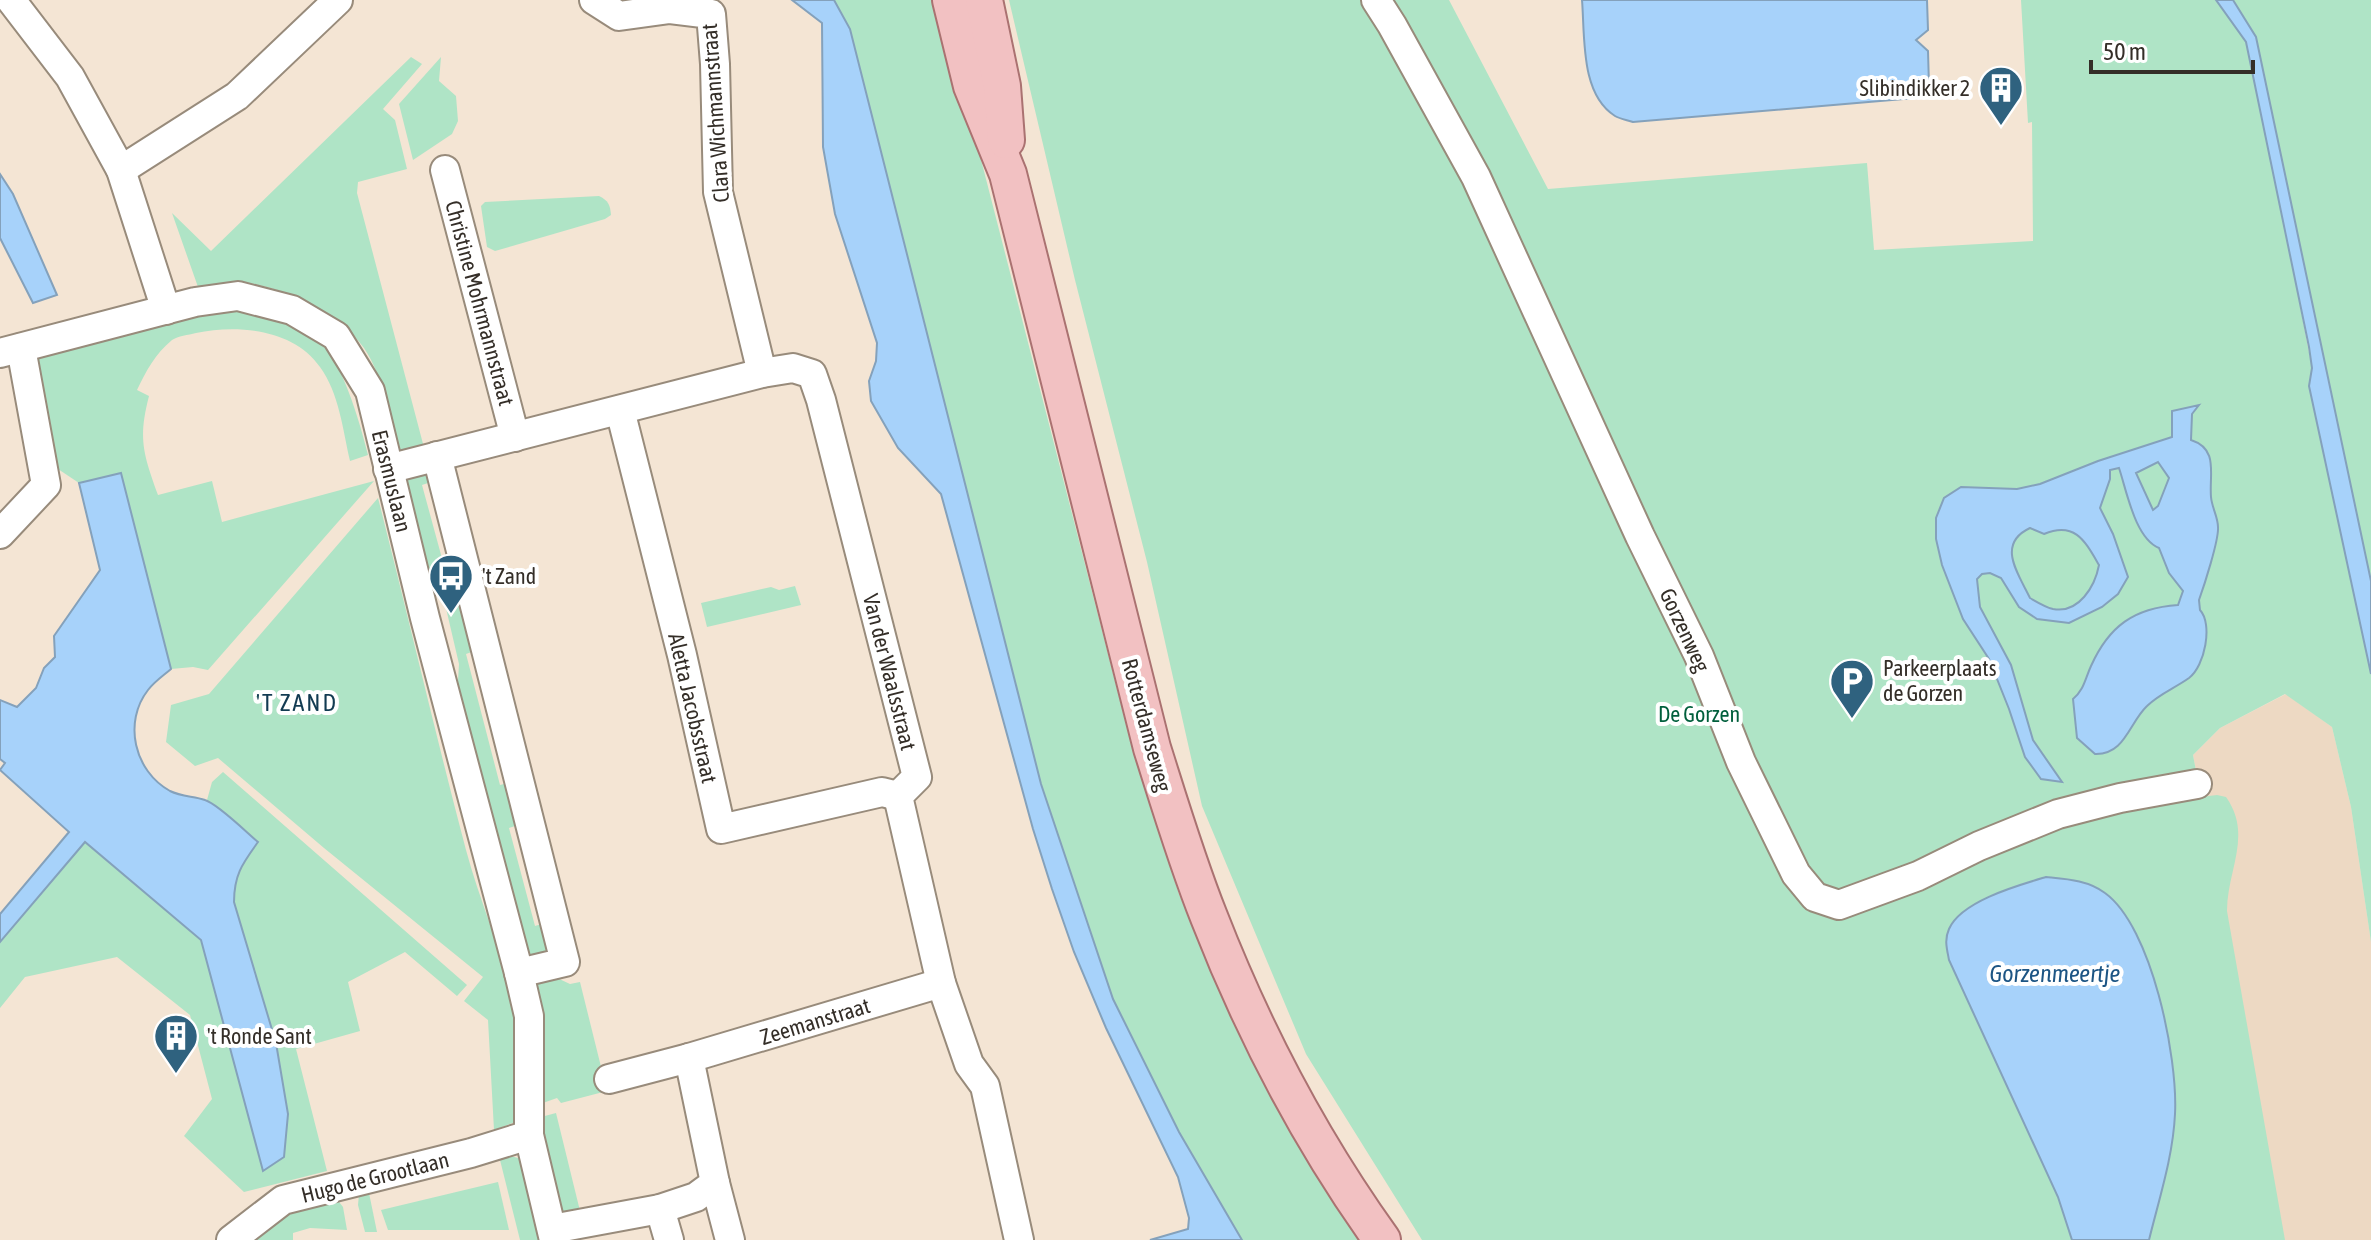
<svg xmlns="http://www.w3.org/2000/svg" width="2371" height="1240" font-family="'Asap Condensed',sans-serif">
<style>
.built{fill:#edd9c3}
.green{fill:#afe4c6}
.water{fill:#a7d2fa;stroke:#84a1bb;stroke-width:2;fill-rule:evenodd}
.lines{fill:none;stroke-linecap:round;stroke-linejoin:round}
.minor-casing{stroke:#988b7b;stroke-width:32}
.major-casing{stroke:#aa7271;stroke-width:40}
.minor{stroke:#fff;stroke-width:28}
.major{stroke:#f2c1c2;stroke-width:36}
.labels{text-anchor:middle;stroke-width:8;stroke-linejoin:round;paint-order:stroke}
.poi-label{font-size:22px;fill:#342e28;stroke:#fff;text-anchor:start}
.street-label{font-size:22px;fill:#342e28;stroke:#fff}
.park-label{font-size:22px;fill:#015f3c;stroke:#fff}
.neighbourhood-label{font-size:24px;letter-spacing:2px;fill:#123b52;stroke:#fff}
.water-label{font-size:24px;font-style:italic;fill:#1d5584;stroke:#fff}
</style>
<rect width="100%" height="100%" fill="#f4e5d4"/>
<path class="built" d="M 2286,694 L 2332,727 L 2351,807 L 2371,942 L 2371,1240 L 2283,1240 L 2193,755 L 2220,728 Z"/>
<g class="green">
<path d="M 834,0 L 940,0 L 1134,755 L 1179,894 L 1219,989 L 1244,1042 L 1289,1128 L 1360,1240 L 1242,1240 L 1179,1132 L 1113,999 L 1041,784 L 850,29 Z"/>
<path d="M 1009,0 L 1449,0 L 1548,189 L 1867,163 L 1874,250 L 2033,241 L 2032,122 L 2028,123 L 2021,0 L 2371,0 L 2371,581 L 2256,37 L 2295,280 L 2312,368 L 2311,369 L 2339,525 L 2371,674 L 2371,942 L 2351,807 L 2332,727 L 2285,694 L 2220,728 L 2193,755 L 2201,797 L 2217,795 L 2226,797 C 2253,835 2227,870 2227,911 L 2285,1240 L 1422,1240 L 1306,1054 L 1202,806 L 1147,562 L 1075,280 Z"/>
<path d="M 411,57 L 422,64 L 383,109 L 395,120 L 407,169 L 358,182 L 357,193 L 427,459 L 400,459 C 392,426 384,377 364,348 C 337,310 286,288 242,282 C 228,281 212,285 198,287 L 172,213 L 211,251 Z"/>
<path d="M 441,57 L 439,81 L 456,96 L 458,121 L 452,134 L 413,160 L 399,104 Z"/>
<path d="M 599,196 C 609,201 610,205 611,215 L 605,219 L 495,251 L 487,247 L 481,206 L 485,202 Z"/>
<path d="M 257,306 C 275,316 297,323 314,335 C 341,355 360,423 368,455 L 350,461 C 343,430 339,393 320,367 C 294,329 237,324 196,333 C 188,335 178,336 172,340 C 155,354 146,371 137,390 L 149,396 C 138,439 143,453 158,495 L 212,481 L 222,522 L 374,481 L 208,670 L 193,667 L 171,669 L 121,473 L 79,483 L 52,465 L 27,355 L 210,307 Z"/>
<path d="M 416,472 L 427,472 L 437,480 L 422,485 L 443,562 L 456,559 L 480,649 L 466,654 L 500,785 L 512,782 L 524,823 L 509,828 L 535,926 L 548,922 L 550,954 L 529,958 L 457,697 L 459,664 L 445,604 L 430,583 L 406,488 L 408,479 Z"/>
<path d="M 378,498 C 408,615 435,733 466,850 C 480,903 504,953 512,1007 C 519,1045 511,1084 515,1122 L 494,1130 L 488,1020 L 464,1001 L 483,977 L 324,848 L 218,758 L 195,766 L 166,742 L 171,705 L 209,694 Z"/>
<path d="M 795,586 L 801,605 L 707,627 L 701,603 L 771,587 L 779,590 Z"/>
<path d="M 223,772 L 467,985 L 457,996 L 405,952 L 348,982 L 360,1031 L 296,1049 L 327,1171 L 244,1192 L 184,1136 L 212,1099 L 190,1015 L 117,957 L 25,977 L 0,1008 L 0,942 L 85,842 L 201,940 L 263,1170 L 283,1157 L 276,1043 L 234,902 C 234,874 243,863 258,842 L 207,800 L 212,782 Z"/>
<path d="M 555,977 L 570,984 L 580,982 L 607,1091 L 561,1103 L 557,1098 L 540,1104 L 534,988 L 539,981 Z"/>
<path d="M 556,1113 L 581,1215 C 574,1214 568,1215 562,1210 C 549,1198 543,1136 541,1117 Z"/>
<path d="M 507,1155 L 518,1158 L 525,1166 L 543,1240 L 520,1240 L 499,1156 Z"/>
<path d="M 498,1182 L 509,1230 L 388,1230 L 381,1210 Z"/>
<path d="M 369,1193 L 377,1232 L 365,1232 L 358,1205 L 359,1194 Z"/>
<path d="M 336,1198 L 343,1207 L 347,1230 L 310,1228 L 293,1233 L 293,1240 L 245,1240 L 283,1213 Z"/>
</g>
<g class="water">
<path d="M 792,0 L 834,0 L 850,29 L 1041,784 L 1113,999 L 1179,1132 L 1242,1240 L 1150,1240 L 1188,1229 L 1189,1218 L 1178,1177 L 1106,1028 L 1074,952 L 1052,889 L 1033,829 L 941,494 L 898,448 L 871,401 L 869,381 L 876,361 L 877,343 L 835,214 L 823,147 L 822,23 Z"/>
<path d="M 1582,0 L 1927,0 L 1928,30 L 1916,40 L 1928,51 L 1929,86 L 1915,98 L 1633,122 C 1627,120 1620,119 1615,116 C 1580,94 1585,36 1582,0 Z"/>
<path d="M 2216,0 L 2233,0 L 2256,37 L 2371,581 L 2371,674 L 2309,386 L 2312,368 L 2309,347 L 2246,42 Z"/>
<path d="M 0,174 L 13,194 L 57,295 L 33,303 L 0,238 Z"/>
<path d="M 2199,405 L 2192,414 L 2191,440 C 2219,449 2209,474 2211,497 C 2212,508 2218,517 2218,527 C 2219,540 2204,586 2199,600 L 2200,610 C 2213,624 2205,666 2189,678 C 2175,688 2159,694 2147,706 C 2129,723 2125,755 2095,754 L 2077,738 L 2073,699 C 2084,690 2085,679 2091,666 C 2109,626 2134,608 2178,605 L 2183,591 L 2169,573 L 2159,548 C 2135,538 2127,492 2119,468 L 2110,470 L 2110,479 L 2100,508 L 2113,534 L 2128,577 L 2118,594 L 2102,607 L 2069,623 L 2037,619 L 2019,607 L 2001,578 L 1990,573 L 1982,574 L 1977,579 L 1980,607 L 2011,665 L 2033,740 L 2062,782 L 2041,779 L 2025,757 L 2009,709 L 1989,659 L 1963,619 L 1942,565 L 1936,539 L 1936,518 L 1944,498 L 1961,487 L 2017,489 L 2040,484 L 2098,461 L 2172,437 L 2172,411 ZM 2158,462 L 2169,478 L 2158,506 L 2153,510 L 2136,473 ZM 2030,528 L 2044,534 C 2075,521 2085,541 2099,565 C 2095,586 2079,614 2053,609 C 2045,607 2037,602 2030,598 C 2018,573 1996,544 2030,528 Z"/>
<path d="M 121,473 L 171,669 C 163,676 155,681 148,690 C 123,722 134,771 170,791 C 182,797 194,796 205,800 C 218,804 246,832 258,842 C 243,863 234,874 234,902 L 276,1043 L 288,1114 L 284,1157 L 263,1171 L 201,940 L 85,842 L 0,942 L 0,914 L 69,832 L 0,770 L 5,763 L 0,759 L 0,700 L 17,707 L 36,688 L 44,668 L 55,657 L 54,636 L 100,570 L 79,483 Z"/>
<path d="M 2046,877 C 2066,879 2088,880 2105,893 C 2152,927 2178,1058 2175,1114 C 2173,1157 2159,1199 2149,1240 L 2072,1240 L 2058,1197 L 1949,960 C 1947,949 1944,940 1949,929 C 1961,901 2019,885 2046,877 Z"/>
</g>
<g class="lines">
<g class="minor-casing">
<g id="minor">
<path d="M 11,0 L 70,77 L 121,170 L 166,310"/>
<path d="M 594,0 L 619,16 L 670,9 L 711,14 L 715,64 L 718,192 L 762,373"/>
<path d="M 1376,0 L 1392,25 L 1476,177 L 1640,536 L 1699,656 L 1741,762 L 1796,874 L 1815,897 L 1839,905 L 1918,876 L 1979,846 L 2058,814 L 2120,798 L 2197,784"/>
<path d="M 121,170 L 237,96 L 338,0"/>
<path d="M 445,170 L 515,437"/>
<path d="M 0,353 L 195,302 L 238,296 L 292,310 L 336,336 L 370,391 L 425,618 L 519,973 L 529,1016 L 529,1135 L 554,1240"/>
<path d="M 620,410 L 682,655 L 721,829 L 882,792 L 898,796"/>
<path d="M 437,456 L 565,962 L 519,973"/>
<path d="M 388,469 L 762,373 L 793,368 L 812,374 L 821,400 L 917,777 L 898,796 L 941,983 L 969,1064 L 985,1086 L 1019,1240"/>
<path d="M 0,534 L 46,485 L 21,348"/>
<path d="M 609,1079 L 689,1058 L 941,983"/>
<path d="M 715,1183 L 730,1240"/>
<path d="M 660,1209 L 669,1240"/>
<path d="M 552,1229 L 660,1209 L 696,1197 L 715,1183 L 689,1058"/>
<path d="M 231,1240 L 283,1200 L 471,1153 L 529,1135"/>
</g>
</g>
<g class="major-casing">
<g id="major">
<path d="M 951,0 L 972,86 L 1008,174 L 1152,748 C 1170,805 1187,862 1209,917 C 1253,1030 1311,1141 1382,1240"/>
<path d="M 984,0 L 1002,86 L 1006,140"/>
</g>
</g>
<use href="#minor" class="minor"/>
<use href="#major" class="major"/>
</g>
<defs>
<g id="building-pin" transform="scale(2.3)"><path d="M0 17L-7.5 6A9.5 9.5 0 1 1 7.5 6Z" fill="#2f627f" stroke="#fff"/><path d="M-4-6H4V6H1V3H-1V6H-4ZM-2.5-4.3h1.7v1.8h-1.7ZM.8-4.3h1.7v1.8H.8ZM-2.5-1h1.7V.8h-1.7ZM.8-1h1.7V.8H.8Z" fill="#fff"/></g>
<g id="bus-pin" transform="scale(2.3)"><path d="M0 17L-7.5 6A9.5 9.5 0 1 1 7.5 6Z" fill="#2f627f" stroke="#fff"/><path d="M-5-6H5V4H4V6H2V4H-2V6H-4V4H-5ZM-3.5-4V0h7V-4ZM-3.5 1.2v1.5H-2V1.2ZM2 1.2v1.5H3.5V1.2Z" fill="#fff"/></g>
<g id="parking-pin" transform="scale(2.3)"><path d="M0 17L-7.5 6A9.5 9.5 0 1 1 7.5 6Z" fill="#2f627f" stroke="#fff"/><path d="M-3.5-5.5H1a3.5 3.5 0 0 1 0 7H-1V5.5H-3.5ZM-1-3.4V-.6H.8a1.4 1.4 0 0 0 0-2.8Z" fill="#fff"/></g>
</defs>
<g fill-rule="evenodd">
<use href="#building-pin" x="2001" y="88"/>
<use href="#bus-pin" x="451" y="576"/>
<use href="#parking-pin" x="1852" y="681"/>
<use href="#building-pin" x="176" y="1036"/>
</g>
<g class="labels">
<g class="poi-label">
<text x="1970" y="96" text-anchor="end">Slibindikker 2</text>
<text x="482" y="584">'t Zand</text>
<text x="1883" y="676">Parkeerplaats<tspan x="1883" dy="25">de Gorzen</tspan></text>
<text x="207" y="1044">'t Ronde Sant</text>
</g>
<g class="street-label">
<text transform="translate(715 113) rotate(-94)" y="8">Clara Wichmannstraat</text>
<text transform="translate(480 303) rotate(75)" y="8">Christine Mohrmannstraat</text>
<text transform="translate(392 481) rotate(76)" y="8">Erasmuslaan</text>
<text transform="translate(1685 630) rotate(65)" y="8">Gorzenweg</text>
<text transform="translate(890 672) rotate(76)" y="8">Van der Waalsstraat</text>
<text transform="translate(693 708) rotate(77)" y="8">Aletta Jacobsstraat</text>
<text transform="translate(1147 725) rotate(75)" y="8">Rotterdamseweg</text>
<text transform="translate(815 1021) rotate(-17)" y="8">Zeemanstraat</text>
<text transform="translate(375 1177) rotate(-14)" y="8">Hugo de Grootlaan</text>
</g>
<g class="park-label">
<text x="1699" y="722">De Gorzen</text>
</g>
<g class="neighbourhood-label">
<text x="297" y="711">'T ZAND</text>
</g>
<g class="water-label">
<text x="2055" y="982">Gorzenmeertje</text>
</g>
</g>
<path d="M2091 60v12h162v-12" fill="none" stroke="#342e28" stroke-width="4"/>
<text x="2103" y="60" font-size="24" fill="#342e28" stroke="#ffffff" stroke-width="6" paint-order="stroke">50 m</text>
</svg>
